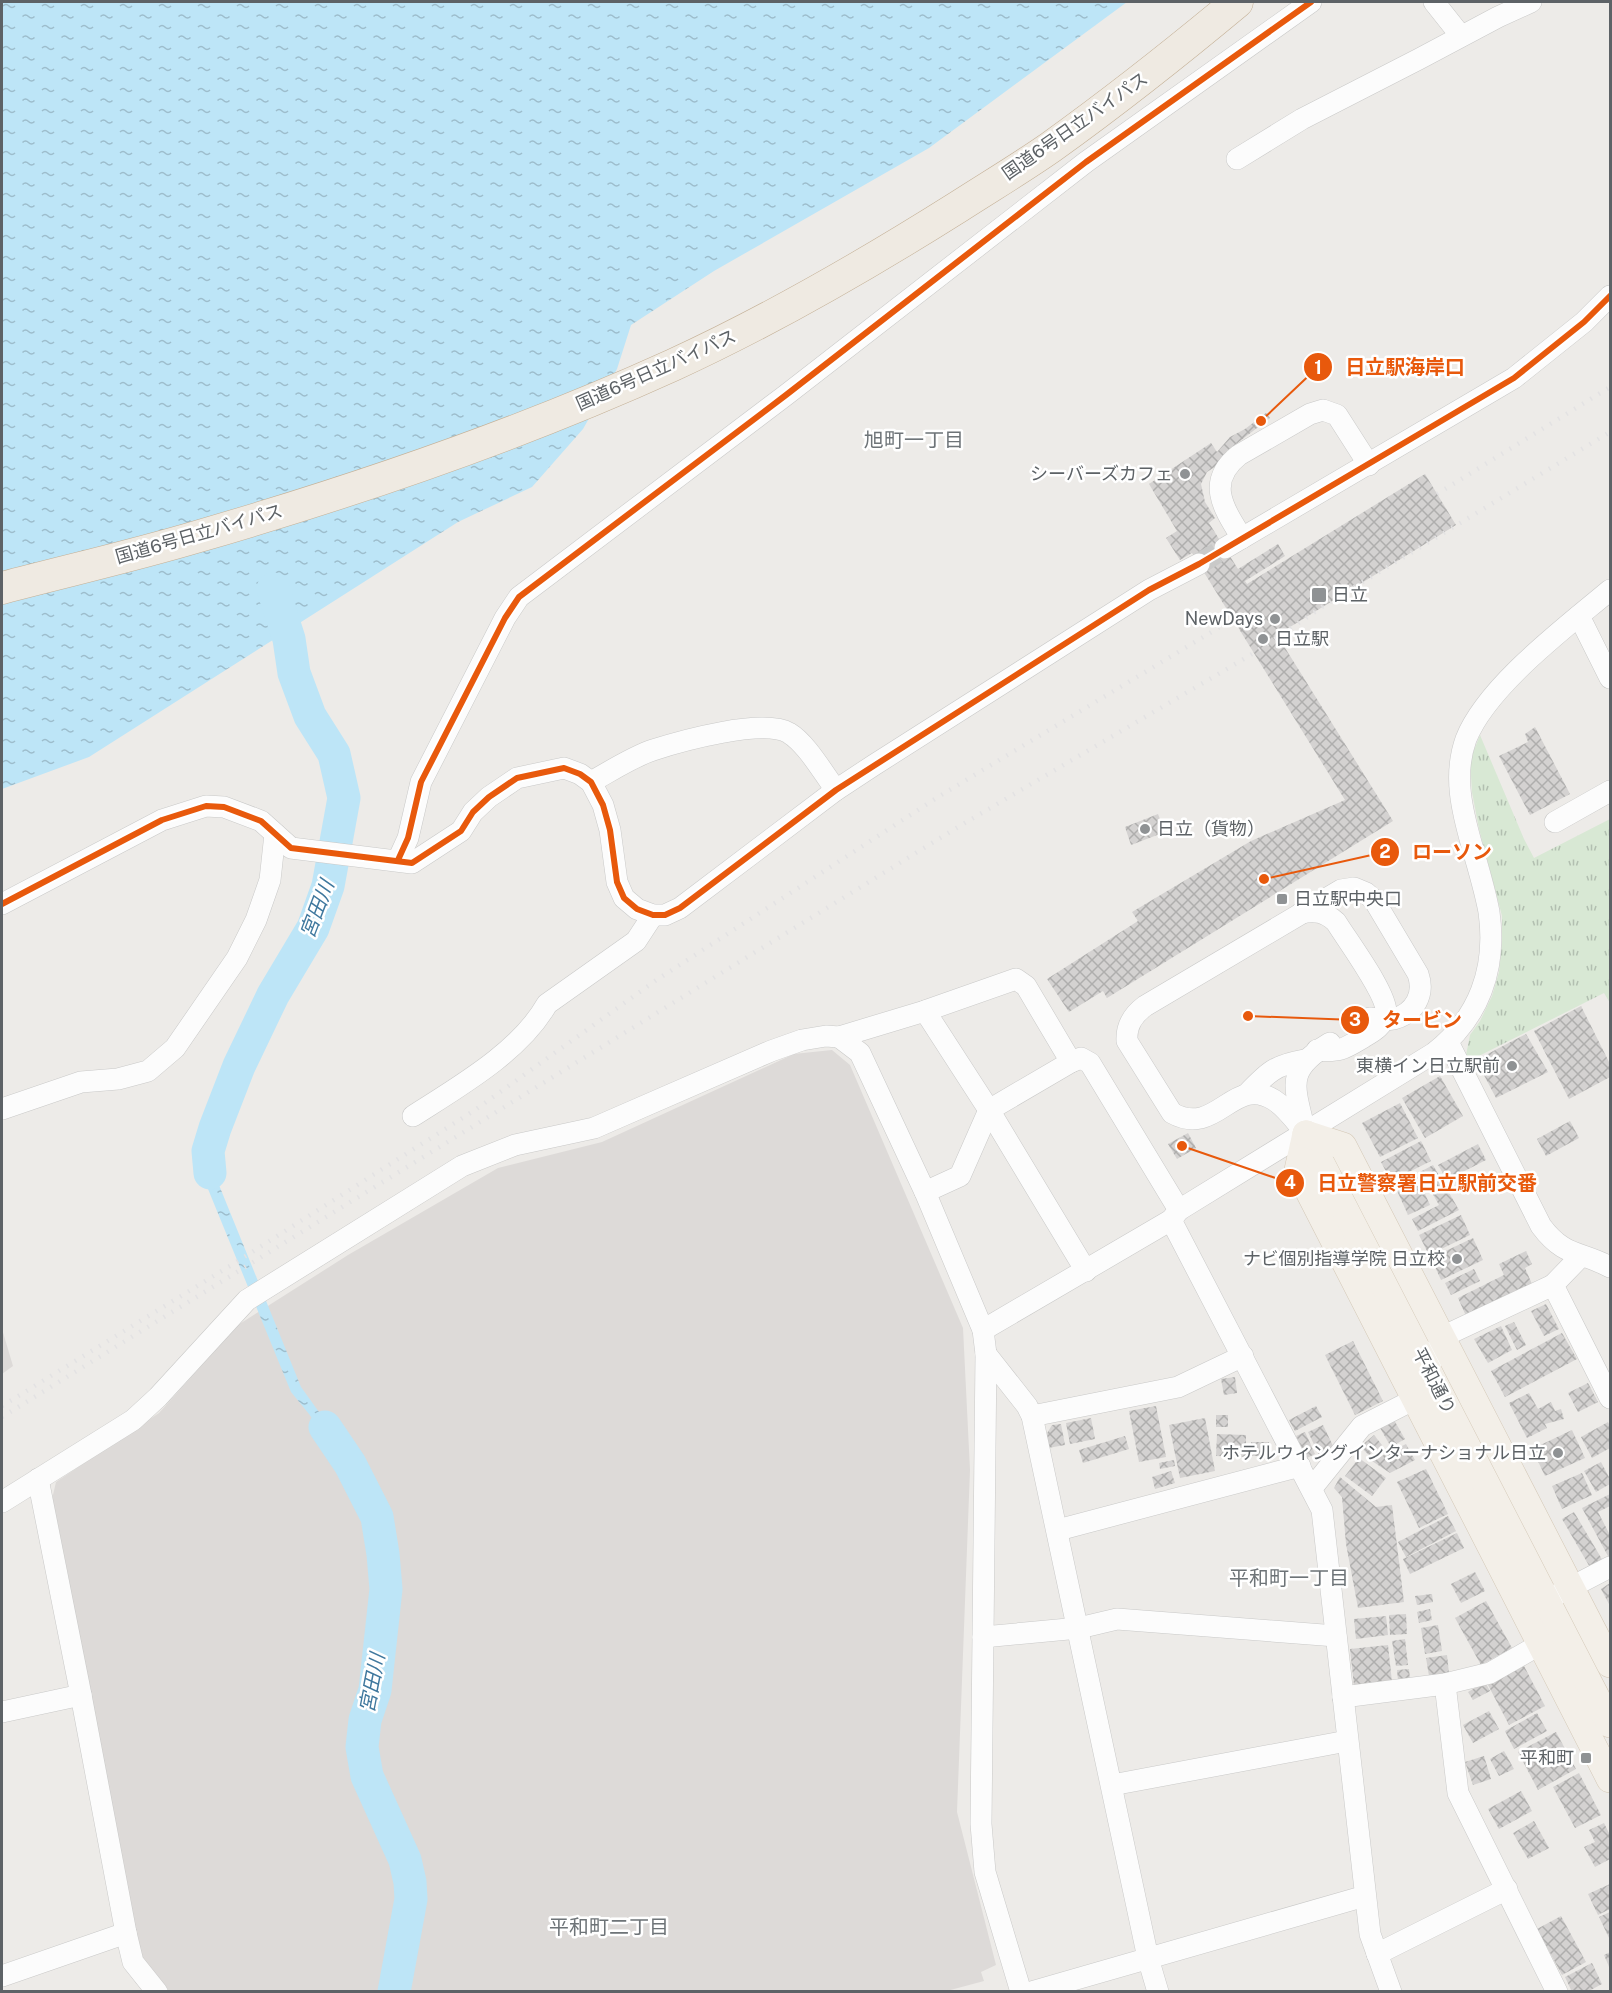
<svg xmlns="http://www.w3.org/2000/svg" width="1612" height="1993" font-family="'Public Sans','Noto Sans JP',sans-serif">
<style>
.industrial{fill:#dddad8}
.park{fill:url(#park-tufts)}
.water{fill:url(#water-ripples)}
.lines{fill:none;stroke-linecap:round;stroke-linejoin:round}
.river{stroke:#bde5f7;stroke-width:33}
.building{fill:url(#building-cross-hatch)}
.minor-tunnel{stroke:#c9c9c8;stroke-width:21;stroke-dasharray:21 10;stroke-linecap:butt}
.minor-casing{stroke:#c9c9c8;stroke-width:22}
.major-casing{stroke:#d4c8b6;stroke-width:28}
.highway-casing{stroke:#c4b096;stroke-width:33}
.minor{stroke:#fcfcfc;stroke-width:21}
.major{stroke:#f3efe8;stroke-width:27}
.highway{stroke:#efeae2;stroke-width:32}
.rail{stroke:#e3e2e3;stroke-width:4.5;stroke-dasharray:1.5 8;stroke-linecap:butt}
.cycleway-casing{stroke:#fff;stroke-width:10}
.cycleway{stroke:#e8590c;stroke-width:6}
.poi-dot{fill:#8f9294;stroke:#fff;stroke-width:2}
.labels{text-anchor:middle;stroke-width:5;stroke-linejoin:round;paint-order:stroke}
.street-label{font-size:18px;fill:#5d6266;stroke:#fff}
.poi-label{font-size:18px;fill:#5d6266;stroke:#fff;text-anchor:end}
.neighbourhood-label{font-size:20px;fill:#6e7478;stroke:#fff}
.water-label{font-size:20px;font-style:italic;fill:#3f789e;stroke:#fff}
.leader{fill:none;stroke:#e8590c;stroke-width:2}
.callout-dot{fill:#e8590c;stroke:#fff;stroke-width:2}
.mark-label{font-size:18px;text-anchor:middle;font-weight:bold;fill:#fff}
.callout-label{font-size:20px;text-anchor:middle;font-weight:bold;fill:#e8590c;stroke:#fff;stroke-width:5;stroke-linejoin:round;paint-order:stroke}
</style>
<defs>
<pattern id="park-tufts" width="24" height="20" patternUnits="userSpaceOnUse" patternTransform="scale(1.5)"><rect width="24" height="20" fill="#d8e8d4"/><path d="M3 7l-1-3M5 7V3M7 7l1-3M15 17l-1-3M17 17v-4M19 17l1-3" fill="none" stroke="#b2bfb0"/></pattern>
<pattern id="water-ripples" width="26" height="14" patternUnits="userSpaceOnUse" patternTransform="scale(1.5)"><rect width="26" height="14" fill="#bde5f7"/><path d="M2 4q2-2 4 0t4 0M15 11q2-2 4 0t4 0" fill="none" stroke="#9dbdcc"/></pattern>
<pattern id="building-cross-hatch" width="8" height="8" patternUnits="userSpaceOnUse" patternTransform="scale(1.5)"><rect width="8" height="8" fill="#d4d2d1"/><path d="M0 0l8 8M0 8l8-8" fill="none" stroke="#afaead"/></pattern>
</defs>
<rect width="100%" height="100%" fill="#edebe8"/>
<g class="industrial">
<path d="M 832,1050 L 850,1065 L 963,1328 L 970,1470 L 957,1812 L 996,1965 L 981,1972 L 984,1981 L 943,1992 L 168,1991 L 141,1959 L 99,1734 L 50,1508 L 56,1482 L 159,1413 L 238,1325 L 348,1255 L 498,1168 L 602,1142 L 794,1054 Z"/>
<path d="M 2,1329 L 13,1366 L 2,1374 Z"/>
</g>
<path class="park" d="M 1480,735 L 1524,839 L 1534,858 L 1610,819 L 1610,1003 L 1604,993 L 1469,1061 L 1466,1055 L 1470,1035 L 1480,1021 L 1492,996 L 1499,972 L 1502,942 L 1502,916 L 1479,829 L 1472,792 L 1470,760 Z"/>
<g class="water">
<path d="M 2,2 L 1127,2 L 929,148 L 714,271 L 631,325 L 617,369 L 583,429 L 532,487 L 458,522 L 89,757 L 2,789 Z"/>
<path d="M 208,1127 L 222,1131 C 217,1146 208,1171 219,1185 L 301,1387 L 355,1462 L 346,1467 L 309,1414 L 291,1392 L 208,1189 L 207,1179 L 201,1150 Z"/>
</g>
<g class="lines">
<g class="river">
<path d="M 210,1173 L 208,1151 L 215,1128 L 239,1066 L 273,995 L 313,928 L 328,886 L 344,798 L 334,754 L 310,716 L 294,673 L 289,639 L 273,589"/>
<path d="M 325,1427 L 350,1464 L 377,1517 L 383,1554 L 386,1589 L 375,1690 L 365,1720 L 362,1747 L 367,1776 L 405,1860 L 410,1882 L 411,1899 L 394,1992"/>
</g>
</g>
<g class="building">
<path d="M 1266,413 L 1270,418 L 1227,451 L 1222,462 L 1207,472 L 1201,484 L 1205,502 L 1215,518 L 1209,523 L 1238,569 L 1278,544 L 1285,556 L 1245,581 L 1247,584 L 1425,474 L 1456,525 L 1277,635 L 1393,821 L 1107,998 L 1103,991 L 1069,1012 L 1047,979 L 1138,921 L 1132,912 L 1251,841 L 1345,800 L 1192,553 L 1180,560 L 1166,538 L 1177,531 L 1149,484 L 1211,443 L 1217,452 L 1230,437 L 1245,429 Z"/>
<path d="M 1535,727 L 1570,794 L 1530,815 L 1499,756 L 1528,742 L 1525,734 Z"/>
<path d="M 1158,814 L 1165,832 L 1131,845 L 1125,827 Z"/>
<path d="M 1581,1006 L 1610,1064 L 1610,1077 L 1569,1099 L 1534,1031 Z"/>
<path d="M 1526,1034 L 1548,1072 L 1496,1098 L 1476,1060 Z"/>
<path d="M 1440,1076 L 1463,1116 L 1425,1138 L 1402,1098 Z"/>
<path d="M 1400,1103 L 1418,1138 L 1380,1157 L 1362,1123 Z"/>
<path d="M 1570,1121 L 1579,1138 L 1546,1156 L 1537,1139 Z"/>
<path d="M 1188,1133 L 1196,1148 L 1177,1159 L 1168,1144 Z"/>
<path d="M 1421,1141 L 1431,1161 L 1391,1181 L 1381,1162 Z"/>
<path d="M 1478,1144 L 1486,1160 L 1447,1180 L 1438,1165 Z"/>
<path d="M 1433,1165 L 1459,1210 L 1418,1231 L 1412,1219 L 1439,1205 L 1420,1172 Z"/>
<path d="M 1416,1174 L 1430,1205 L 1408,1215 L 1394,1184 Z"/>
<path d="M 1461,1215 L 1470,1235 L 1429,1255 L 1419,1235 Z"/>
<path d="M 1473,1238 L 1483,1260 L 1441,1280 L 1431,1258 Z"/>
<path d="M 1526,1251 L 1532,1264 L 1525,1268 L 1532,1284 L 1466,1316 L 1458,1298 L 1504,1275 L 1499,1264 Z"/>
<path d="M 1474,1269 L 1480,1281 L 1451,1295 L 1445,1283 Z"/>
<path d="M 1546,1304 L 1559,1329 L 1544,1336 L 1531,1311 Z"/>
<path d="M 1514,1322 L 1526,1345 L 1517,1350 L 1505,1326 Z"/>
<path d="M 1501,1326 L 1512,1350 L 1488,1363 L 1474,1339 Z"/>
<path d="M 1562,1333 L 1577,1359 L 1505,1397 L 1491,1371 Z"/>
<path d="M 1353,1341 L 1383,1401 L 1355,1415 L 1325,1355 Z"/>
<path d="M 1235,1377 L 1237,1393 L 1224,1395 L 1221,1379 Z"/>
<path d="M 1588,1383 L 1598,1402 L 1578,1412 L 1568,1393 Z"/>
<path d="M 1529,1393 L 1538,1409 L 1551,1402 L 1555,1411 L 1561,1409 L 1564,1419 L 1545,1424 L 1547,1428 L 1527,1438 L 1509,1403 Z"/>
<path d="M 1156,1406 L 1166,1457 L 1139,1462 L 1129,1411 Z"/>
<path d="M 1316,1406 L 1322,1417 L 1295,1431 L 1289,1420 Z"/>
<rect x="1216" y="1415" width="12" height="12"/>
<path d="M 1091,1418 L 1095,1439 L 1070,1444 L 1066,1423 Z"/>
<path d="M 1205,1418 L 1215,1471 L 1180,1478 L 1169,1425 Z"/>
<path d="M 1394,1420 L 1405,1439 L 1391,1447 L 1380,1428 Z"/>
<path d="M 1608,1422 L 1610,1426 L 1610,1448 L 1592,1458 L 1581,1437 Z"/>
<path d="M 1061,1424 L 1065,1445 L 1048,1448 L 1046,1435 L 1052,1425 Z"/>
<path d="M 1323,1425 L 1334,1448 L 1319,1455 L 1308,1432 Z"/>
<path d="M 1572,1430 L 1585,1458 L 1545,1476 L 1532,1449 Z"/>
<path d="M 1305,1432 L 1315,1454 L 1307,1458 L 1296,1436 Z"/>
<path d="M 1217,1434 L 1246,1435 L 1246,1457 L 1216,1456 Z"/>
<path d="M 1374,1435 L 1382,1445 L 1369,1455 L 1360,1447 Z"/>
<path d="M 1125,1436 L 1129,1449 L 1083,1463 L 1079,1450 Z"/>
<path d="M 1251,1442 L 1269,1442 L 1269,1456 L 1252,1456 Z"/>
<path d="M 1406,1444 L 1415,1460 L 1390,1473 L 1372,1461 Z"/>
<path d="M 1359,1458 L 1386,1478 L 1372,1496 L 1345,1476 Z"/>
<path d="M 1174,1460 L 1175,1466 L 1160,1469 L 1159,1463 Z"/>
<path d="M 1601,1462 L 1610,1479 L 1610,1484 L 1596,1492 L 1584,1471 Z"/>
<path d="M 1426,1469 L 1448,1514 L 1419,1528 L 1397,1482 Z"/>
<path d="M 1171,1471 L 1175,1483 L 1155,1489 L 1152,1477 Z"/>
<path d="M 1582,1473 L 1592,1495 L 1562,1509 L 1552,1486 Z"/>
<path d="M 1340,1477 L 1376,1507 L 1392,1505 L 1404,1602 L 1358,1608 L 1346,1544 L 1342,1497 L 1334,1488 Z"/>
<path d="M 1610,1494 L 1610,1506 L 1598,1512 L 1610,1535 L 1610,1557 L 1609,1558 L 1582,1508 Z"/>
<path d="M 1574,1512 L 1603,1561 L 1591,1569 L 1562,1519 Z"/>
<path d="M 1448,1516 L 1456,1531 L 1406,1557 L 1398,1542 Z"/>
<path d="M 1457,1533 L 1464,1548 L 1410,1574 L 1403,1559 Z"/>
<path d="M 1475,1572 L 1485,1591 L 1461,1603 L 1451,1584 Z"/>
<path d="M 1610,1583 L 1610,1606 L 1601,1589 Z"/>
<path d="M 1432,1594 L 1433,1602 L 1417,1605 L 1415,1596 Z"/>
<path d="M 1486,1601 L 1512,1648 L 1481,1665 L 1455,1618 Z"/>
<path d="M 1430,1609 L 1432,1620 L 1419,1623 L 1417,1612 Z"/>
<path d="M 1406,1614 L 1407,1634 L 1390,1635 L 1389,1615 Z"/>
<path d="M 1386,1616 L 1388,1635 L 1356,1639 L 1354,1619 Z"/>
<path d="M 1438,1625 L 1442,1651 L 1425,1654 L 1421,1628 Z"/>
<path d="M 1405,1639 L 1408,1665 L 1396,1666 L 1392,1641 Z"/>
<path d="M 1388,1645 L 1392,1682 L 1354,1686 L 1350,1649 Z"/>
<path d="M 1447,1655 L 1449,1673 L 1429,1676 L 1426,1658 Z"/>
<path d="M 1524,1666 L 1545,1706 L 1509,1725 L 1488,1685 Z"/>
<path d="M 1409,1669 L 1410,1679 L 1398,1680 L 1397,1670 Z"/>
<path d="M 1485,1682 L 1490,1691 L 1473,1700 L 1468,1692 Z"/>
<path d="M 1489,1711 L 1499,1729 L 1473,1743 L 1463,1725 Z"/>
<path d="M 1537,1713 L 1547,1731 L 1514,1749 L 1505,1731 Z"/>
<path d="M 1556,1732 L 1576,1769 L 1538,1790 L 1518,1752 Z"/>
<path d="M 1504,1751 L 1514,1769 L 1499,1776 L 1490,1759 Z"/>
<path d="M 1484,1756 L 1491,1779 L 1473,1785 L 1465,1762 Z"/>
<path d="M 1579,1773 L 1601,1815 L 1575,1828 L 1553,1787 Z"/>
<path d="M 1521,1791 L 1532,1811 L 1499,1829 L 1488,1809 Z"/>
<path d="M 1534,1821 L 1549,1848 L 1528,1859 L 1513,1833 Z"/>
<path d="M 1604,1823 L 1610,1835 L 1610,1859 L 1595,1867 L 1584,1847 L 1595,1842 L 1589,1830 Z"/>
<path d="M 1610,1884 L 1610,1909 L 1598,1915 L 1588,1894 Z"/>
<path d="M 1610,1912 L 1610,1940 L 1599,1917 Z"/>
<path d="M 1561,1916 L 1586,1962 L 1562,1975 L 1537,1929 Z"/>
<path d="M 1610,1952 L 1610,1969 L 1604,1955 Z"/>
<path d="M 1592,1963 L 1602,1984 L 1587,1992 L 1572,1992 L 1565,1977 Z"/>
</g>
<g class="lines">
<path class="minor-tunnel" d="M 1199,564 L 1225,548"/>
<g class="minor-casing">
<g id="minor">
<path d="M 1434,2 L 1461,36"/>
<path d="M 1237,159 L 1302,119 L 1419,59 L 1498,17 L 1531,2"/>
<path d="M 1242,538 C 1224,509 1205,482 1239,455 L 1310,414 L 1323,410 L 1337,415 L 1369,465"/>
<path d="M 1225,548 L 1514,378 L 1584,322 L 1610,296"/>
<path d="M 1579,616 L 1610,678"/>
<path d="M 591,782 C 611,771 632,757 653,750 C 681,741 763,718 789,733 C 807,744 823,773 836,790"/>
<path d="M 1555,822 L 1610,791"/>
<path d="M 398,860 L 408,838 L 421,782 L 505,618 L 519,597 L 786,395 L 1086,162 L 1311,2"/>
<path d="M 2,904 L 162,820 L 206,806 L 224,807 L 261,821 L 291,848 L 412,863 L 461,831 L 473,812 L 489,797 L 517,778 L 564,768 L 580,774 L 591,782 L 603,805 L 610,830 L 617,882 L 624,898 L 637,909 L 653,915 L 665,915 L 680,908 L 836,790 L 874,765 L 1149,590 L 1199,564"/>
<path d="M 1301,913 C 1316,910 1325,912 1336,922 C 1347,940 1389,996 1386,1014 C 1383,1026 1374,1031 1364,1037 C 1344,1049 1341,1052 1317,1050"/>
<path d="M 925,1011 L 989,1110 L 1086,1271"/>
<path d="M 839,1037 L 860,1053 L 925,1192 L 983,1330 L 986,1354 L 981,1824 L 985,1872 L 1021,1992"/>
<path d="M 1448,1042 L 1541,1226 C 1564,1257 1580,1251 1610,1267"/>
<path d="M 1247,1094 C 1268,1072 1275,1065 1304,1060"/>
<path d="M 2,1109 L 81,1082 L 118,1079 L 148,1071 L 175,1048 L 237,958 L 256,920 L 270,880 L 275,834"/>
<path d="M 413,1116 C 458,1087 520,1052 547,1004 L 636,941 L 653,915"/>
<path d="M 1304,1127 C 1293,1083 1287,1069 1330,1043"/>
<path d="M 1306,1134 C 1296,1122 1287,1108 1274,1100 C 1233,1074 1217,1138 1172,1113 L 1127,1041 C 1126,1025 1133,1015 1145,1006 L 1341,890 L 1354,888 L 1366,893 L 1374,900 L 1418,974 C 1425,994 1415,1013 1394,1019 C 1387,1021 1377,1019 1370,1018"/>
<path d="M 925,1192 L 960,1176 L 989,1110 L 1071,1062 L 1081,1058 L 1090,1063 L 1179,1210"/>
<path d="M 1171,1220 L 1322,1510 L 1370,1934 L 1391,1992"/>
<path d="M 1581,1256 L 1553,1285 L 1610,1398"/>
<path d="M 983,1330 L 1171,1220 L 1179,1210 L 1434,1053 C 1479,1018 1497,969 1489,912 C 1485,890 1478,868 1472,846 C 1462,811 1453,775 1466,739 C 1487,686 1566,627 1610,590"/>
<path d="M 986,1354 L 1027,1406 L 1032,1416 L 1148,1958 L 1158,1992"/>
<path d="M 1032,1416 L 1178,1387 L 1243,1356"/>
<path d="M 38,1479 L 81,1695 L 126,1933 L 133,1962 L 157,1992"/>
<path d="M 1312,1488 L 1362,1426 L 1415,1399 L 1442,1337 L 1553,1285"/>
<path d="M 2,1502 L 133,1420 L 158,1397 L 247,1300 L 462,1166 L 515,1145 L 594,1128 L 771,1051 L 802,1040 L 826,1036 L 839,1037 L 925,1011 L 1016,979 L 1026,986 L 1071,1062"/>
<path d="M 1058,1530 L 1300,1466"/>
<path d="M 1558,1594 L 1610,1567"/>
<path d="M 983,1637 L 1079,1628 L 1117,1619 L 1336,1636"/>
<path d="M 1445,1684 L 1458,1793 L 1557,1992"/>
<path d="M 1343,1697 L 1445,1684 L 1490,1673 L 1553,1637"/>
<path d="M 2,1712 L 81,1695"/>
<path d="M 1112,1785 L 1347,1741"/>
<path d="M 1377,1954 L 1507,1889"/>
<path d="M 2,1976 L 126,1933"/>
<path d="M 1031,1992 L 1365,1896"/>
</g>
</g>
<g class="major-casing">
<g id="major">
<path d="M 1306,1134 L 1298,1170 L 1610,1779"/>
<path d="M 1306,1134 L 1610,1724"/>
<path d="M 1306,1134 L 1343,1146 L 1610,1664"/>
</g>
</g>
<g class="highway-casing">
<path id="highway" d="M 2,588 C 66,571 132,556 196,537 C 358,490 519,435 673,365 C 771,320 866,265 958,207 C 989,187 1021,168 1051,147 C 1115,101 1177,52 1237,2"/>
</g>
<use href="#minor" class="minor"/>
<use href="#major" class="major"/>
<use href="#highway" class="highway"/>
<g class="rail">
<path d="M 1437,494 L 1610,387"/>
<path d="M 2,1406 L 238,1261 L 475,1110 L 655,981 L 938,797 L 1233,619"/>
<path d="M 2,1417 L 958,827 L 1254,653 L 1325,605 L 1610,432"/>
</g>
<g class="cycleway-casing">
<g id="cycleway">
<path d="M 398,860 L 408,838 L 421,782 L 505,618 L 519,597 L 786,395 L 1086,162 L 1311,2"/>
<path d="M 2,904 L 162,820 L 206,806 L 224,807 L 261,821 L 291,848 L 412,863 L 461,831 L 473,812 L 489,797 L 517,778 L 564,768 L 580,774 L 591,782 L 603,805 L 610,830 L 617,882 L 624,898 L 637,909 L 653,915 L 665,915 L 680,908 L 836,790 L 1149,590 L 1199,564 L 1514,378 L 1584,322 L 1610,296"/>
</g>
</g>
<use href="#cycleway" class="cycleway"/>
</g>
<g class="poi-dot">
<circle cx="1185" cy="474" r="6"/>
<rect x="1311" y="587" width="16" height="16" rx="3"/>
<circle cx="1275" cy="619" r="6"/>
<circle cx="1263" cy="639" r="6"/>
<circle cx="1145" cy="829" r="6"/>
<rect x="1276" y="893" width="12" height="12" rx="3"/>
<circle cx="1512" cy="1066" r="6"/>
<circle cx="1457" cy="1259" r="6"/>
<circle cx="1558" cy="1453" r="6"/>
<rect x="1580" y="1752" width="12" height="12" rx="3"/>
</g>
<g class="labels">
<g class="street-label">
<text transform="translate(1075 126) rotate(-35)" y="6">国道6号日立バイパス</text>
<text transform="translate(656 370) rotate(-24)" y="6">国道6号日立バイパス</text>
<text transform="translate(199 534) rotate(-16)" y="6">国道6号日立バイパス</text>
<text transform="translate(1434 1381) rotate(63)" y="6">平和通り</text>
</g>
<g class="poi-label">
<text x="1173" y="480">シーバーズカフェ</text>
<text x="1332" y="601" text-anchor="start">日立</text>
<text x="1263" y="625">NewDays</text>
<text x="1275" y="645" text-anchor="start">日立駅</text>
<text x="1157" y="835" text-anchor="start">日立（貨物）</text>
<text x="1294" y="905" text-anchor="start">日立駅中央口</text>
<text x="1500" y="1072">東横イン日立駅前</text>
<text x="1445" y="1265">ナビ個別指導学院 日立校</text>
<text x="1546" y="1459">ホテルウィングインターナショナル日立</text>
<text x="1574" y="1764">平和町</text>
</g>
<g class="neighbourhood-label">
<text x="914" y="447">旭町一丁目</text>
<text x="1289" y="1585">平和町一丁目</text>
<text x="609" y="1934">平和町二丁目</text>
</g>
<g class="water-label">
<text transform="translate(317 909) rotate(-69)" y="7">宮田川</text>
<text transform="translate(372 1683) rotate(-79)" y="7">宮田川</text>
</g>
</g>
<path class="leader" d="M1261 421L1318 367M1264 879L1385 852M1248 1016L1355 1020M1182 1146L1290 1183"/>
<g class="callout-dot">
<circle cx="1261" cy="421" r="6"/>
<circle cx="1264" cy="879" r="6"/>
<circle cx="1248" cy="1016" r="6"/>
<circle cx="1182" cy="1146" r="6"/>
<circle cx="1318" cy="367" r="15"/>
<circle cx="1385" cy="852" r="15"/>
<circle cx="1355" cy="1020" r="15"/>
<circle cx="1290" cy="1183" r="15"/>
</g>
<g class="mark-label">
<text x="1318" y="374">1</text>
<text x="1385" y="858">2</text>
<text x="1355" y="1026">3</text>
<text x="1290" y="1189">4</text>
</g>
<g class="callout-label">
<text x="1405" y="374">日立駅海岸口</text>
<text x="1452" y="859">ローソン</text>
<text x="1422" y="1027">タービン</text>
<text x="1427" y="1190">日立警察署日立駅前交番</text>
</g>
<rect width="1612" height="1993" fill="none" stroke="#5d6266" stroke-width="6"/>
</svg>
